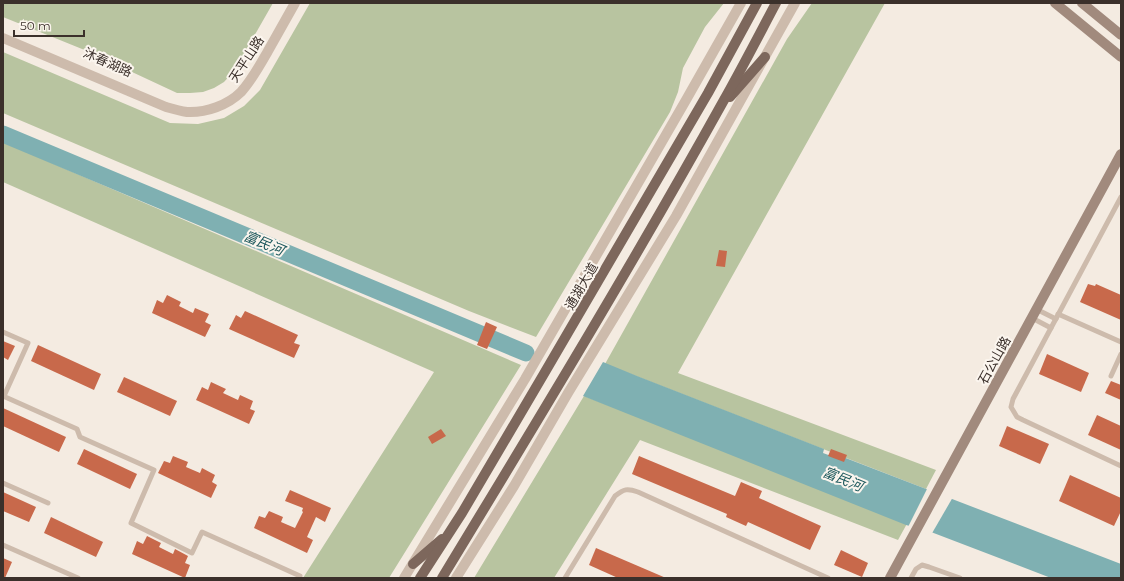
<svg xmlns="http://www.w3.org/2000/svg" width="1124" height="581" font-family="Montserrat,'Noto Sans SC',sans-serif">
<style>
.green{fill:#b8c4a0}
.water{fill:#7fb0b2}
.pier{fill:#f4ebe1}
.lines{fill:none;stroke-linecap:round;stroke-linejoin:round}
.river{stroke:#7fb0b2;stroke-width:17}
.building{fill:#c8694b}
.lane{stroke:#cdbbac;stroke-width:5}
.street{stroke:#cdbbac;stroke-width:10}
.secondary{stroke:#a18a7d;stroke-width:10}
.primary{stroke:#7d675c;stroke-width:10}
.labels{text-anchor:middle;stroke-width:4;stroke-linejoin:round;paint-order:stroke}
.street-label{font-size:13px;fill:#3b302b;stroke:#fbf5ee}
.water-label{font-size:14px;font-style:italic;fill:#1f5a5e;stroke:#fbf5ee}
</style>
<rect width="100%" height="100%" fill="#f4ebe1"/>
<g class="green">
<path d="M 3,3 L 273,3 L 234,71 L 224,82 L 214,88 L 203,92 L 190,93 L 177,93 L 87,51 L 3,17 Z"/>
<path d="M 310,3 L 724,3 L 705,27 L 683,68 L 678,92 L 670,112 L 536,337 L 469,311 L 3,113 L 3,52 L 170,123 L 198,124 L 224,118 L 244,106 L 260,90 Z"/>
<path d="M 812,3 L 885,3 L 678,373 L 936,470 L 926,489 L 605,364 L 787,39 Z"/>
<path d="M 3,142 L 521,365 L 389,578 L 303,578 L 434,372 L 3,182 Z"/>
<path d="M 584,396 L 909,520 L 898,540 L 640,440 L 554,578 L 474,578 Z"/>
</g>
<path class="water" d="M 603,362 L 637,376 L 824,449 L 823,453 L 842,460 L 843,457 L 1121,564 L 1121,578 L 1051,578 L 931,532 L 906,525 L 583,396 Z"/>
<path class="pier" d="M 928,487 L 953,497 L 931,535 L 908,527 Z"/>
<g class="lines">
<path class="river" d="M 3,134 L 526,353"/>
</g>
<g class="building">
<path d="M 719,250 L 727,251 L 725,267 L 716,266 Z"/>
<path d="M 1088,284 L 1095,286 L 1096,284 L 1121,295 L 1121,320 L 1080,302 Z"/>
<path d="M 167,295 L 181,302 L 179,306 L 193,313 L 195,308 L 209,314 L 205,322 L 211,325 L 205,337 L 152,313 L 157,300 L 163,303 Z"/>
<path d="M 245,311 L 298,335 L 294,343 L 300,345 L 294,358 L 229,329 L 236,315 L 241,318 Z"/>
<path d="M 486,322 L 497,327 L 487,349 L 477,345 Z"/>
<path d="M 3,341 L 15,346 L 8,360 L 3,357 Z"/>
<path d="M 38,345 L 101,374 L 94,390 L 31,361 Z"/>
<path d="M 1047,354 L 1089,373 L 1081,392 L 1039,374 Z"/>
<path d="M 124,377 L 177,401 L 170,416 L 117,392 Z"/>
<path d="M 1111,381 L 1121,385 L 1121,400 L 1105,393 Z"/>
<path d="M 211,382 L 226,389 L 223,393 L 238,400 L 240,395 L 253,401 L 250,409 L 255,411 L 249,424 L 196,400 L 202,387 L 208,390 Z"/>
<path d="M 3,408 L 66,437 L 59,452 L 3,426 Z"/>
<path d="M 1097,415 L 1121,426 L 1121,450 L 1088,435 Z"/>
<path d="M 1007,426 L 1049,444 L 1040,464 L 999,446 Z"/>
<path d="M 441,429 L 446,436 L 432,444 L 428,437 Z"/>
<path d="M 84,449 L 137,474 L 130,489 L 77,464 Z"/>
<path d="M 831,449 L 847,455 L 844,462 L 828,456 Z"/>
<path d="M 173,456 L 188,462 L 186,467 L 200,473 L 202,468 L 215,475 L 212,482 L 217,485 L 211,498 L 158,473 L 164,461 L 170,463 Z"/>
<path d="M 639,456 L 735,496 L 741,482 L 762,491 L 759,498 L 821,526 L 810,550 L 748,522 L 746,526 L 726,517 L 727,514 L 632,474 Z"/>
<path d="M 1070,475 L 1121,498 L 1121,511 L 1114,526 L 1059,501 Z"/>
<path d="M 290,490 L 331,508 L 325,522 L 316,517 L 307,537 L 313,540 L 307,553 L 254,528 L 259,516 L 265,518 L 269,511 L 283,517 L 281,522 L 295,528 L 303,512 L 302,511 L 303,508 L 285,501 Z"/>
<path d="M 3,492 L 36,507 L 29,522 L 3,511 Z"/>
<path d="M 51,517 L 103,542 L 96,557 L 44,533 Z"/>
<path d="M 147,536 L 161,543 L 159,547 L 173,554 L 175,549 L 188,556 L 185,563 L 190,565 L 185,578 L 132,554 L 137,541 L 143,544 Z"/>
<path d="M 596,548 L 666,578 L 618,578 L 589,565 Z"/>
<path d="M 841,550 L 868,563 L 862,577 L 834,565 Z"/>
<path d="M 3,558 L 12,562 L 5,578 L 3,578 Z"/>
</g>
<g class="lines">
<g class="lane">
<path d="M 1121,197 L 1013,399 L 1011,407 L 1017,417 L 1023,420 L 1121,466"/>
<path d="M 1036,309 L 1056,319"/>
<path d="M 1058,314 L 1121,342"/>
<path d="M 1032,318 L 1051,328"/>
<path d="M 3,332 L 28,343 L 4,396"/>
<path d="M 1111,376 L 1121,354"/>
<path d="M 3,396 L 77,429 L 80,437 L 154,470 L 131,523 L 192,553 L 202,532 L 300,576 L 299,578"/>
<path d="M 3,483 L 48,503"/>
<path d="M 3,545 L 78,578"/>
<path d="M 565,578 L 615,496 C 624,489 627,488 638,492 L 828,578"/>
<path d="M 911,578 L 916,569 L 922,565 L 929,567 L 960,578"/>
</g>
<g class="street">
<path d="M 3,38 L 166,107 C 173,109 180,111 187,112 C 206,113 228,105 241,92 C 252,80 260,65 268,51 C 277,35 286,19 295,3"/>
<path d="M 404,578 L 525,379 L 686,100 L 741,3"/>
<path d="M 456,578 L 514,486 L 568,393 L 676,216 L 795,3"/>
</g>
<g class="secondary">
<path d="M 1055,3 L 1121,57"/>
<path d="M 1082,3 L 1121,35"/>
<path d="M 890,578 L 1121,154"/>
</g>
<g class="primary">
<path d="M 730,97 L 765,57"/>
<path d="M 413,564 L 442,539"/>
<path d="M 420,578 L 462,513 L 545,372 L 708,93 L 757,3"/>
<path d="M 442,578 C 538,420 634,262 724,100 C 742,68 759,35 776,3"/>
</g>
</g>
<g class="labels">
<g class="street-label">
<text transform="translate(246 59) rotate(-57)" y="5">天平山路</text>
<text transform="translate(108 62) rotate(24)" y="5">沐春湖路</text>
<text transform="translate(581 286) rotate(-60)" y="5">通湖大道</text>
<text transform="translate(994 360) rotate(-61)" y="5">石公山路</text>
</g>
<g class="water-label">
<text transform="translate(264 243) rotate(23)" y="5">富民河</text>
<text transform="translate(843 479) rotate(22)" y="5">富民河</text>
</g>
</g>
<rect width="1124" height="581" fill="none" stroke="#3b302b" stroke-width="8"/>
<path d="M14 30v6h70v-6" fill="none" stroke="#3b302b" stroke-width="2"/>
<text x="20" y="30" font-size="12" fill="#3b302b" stroke="#fbf5ee" stroke-width="3" paint-order="stroke">50 m</text>
</svg>
